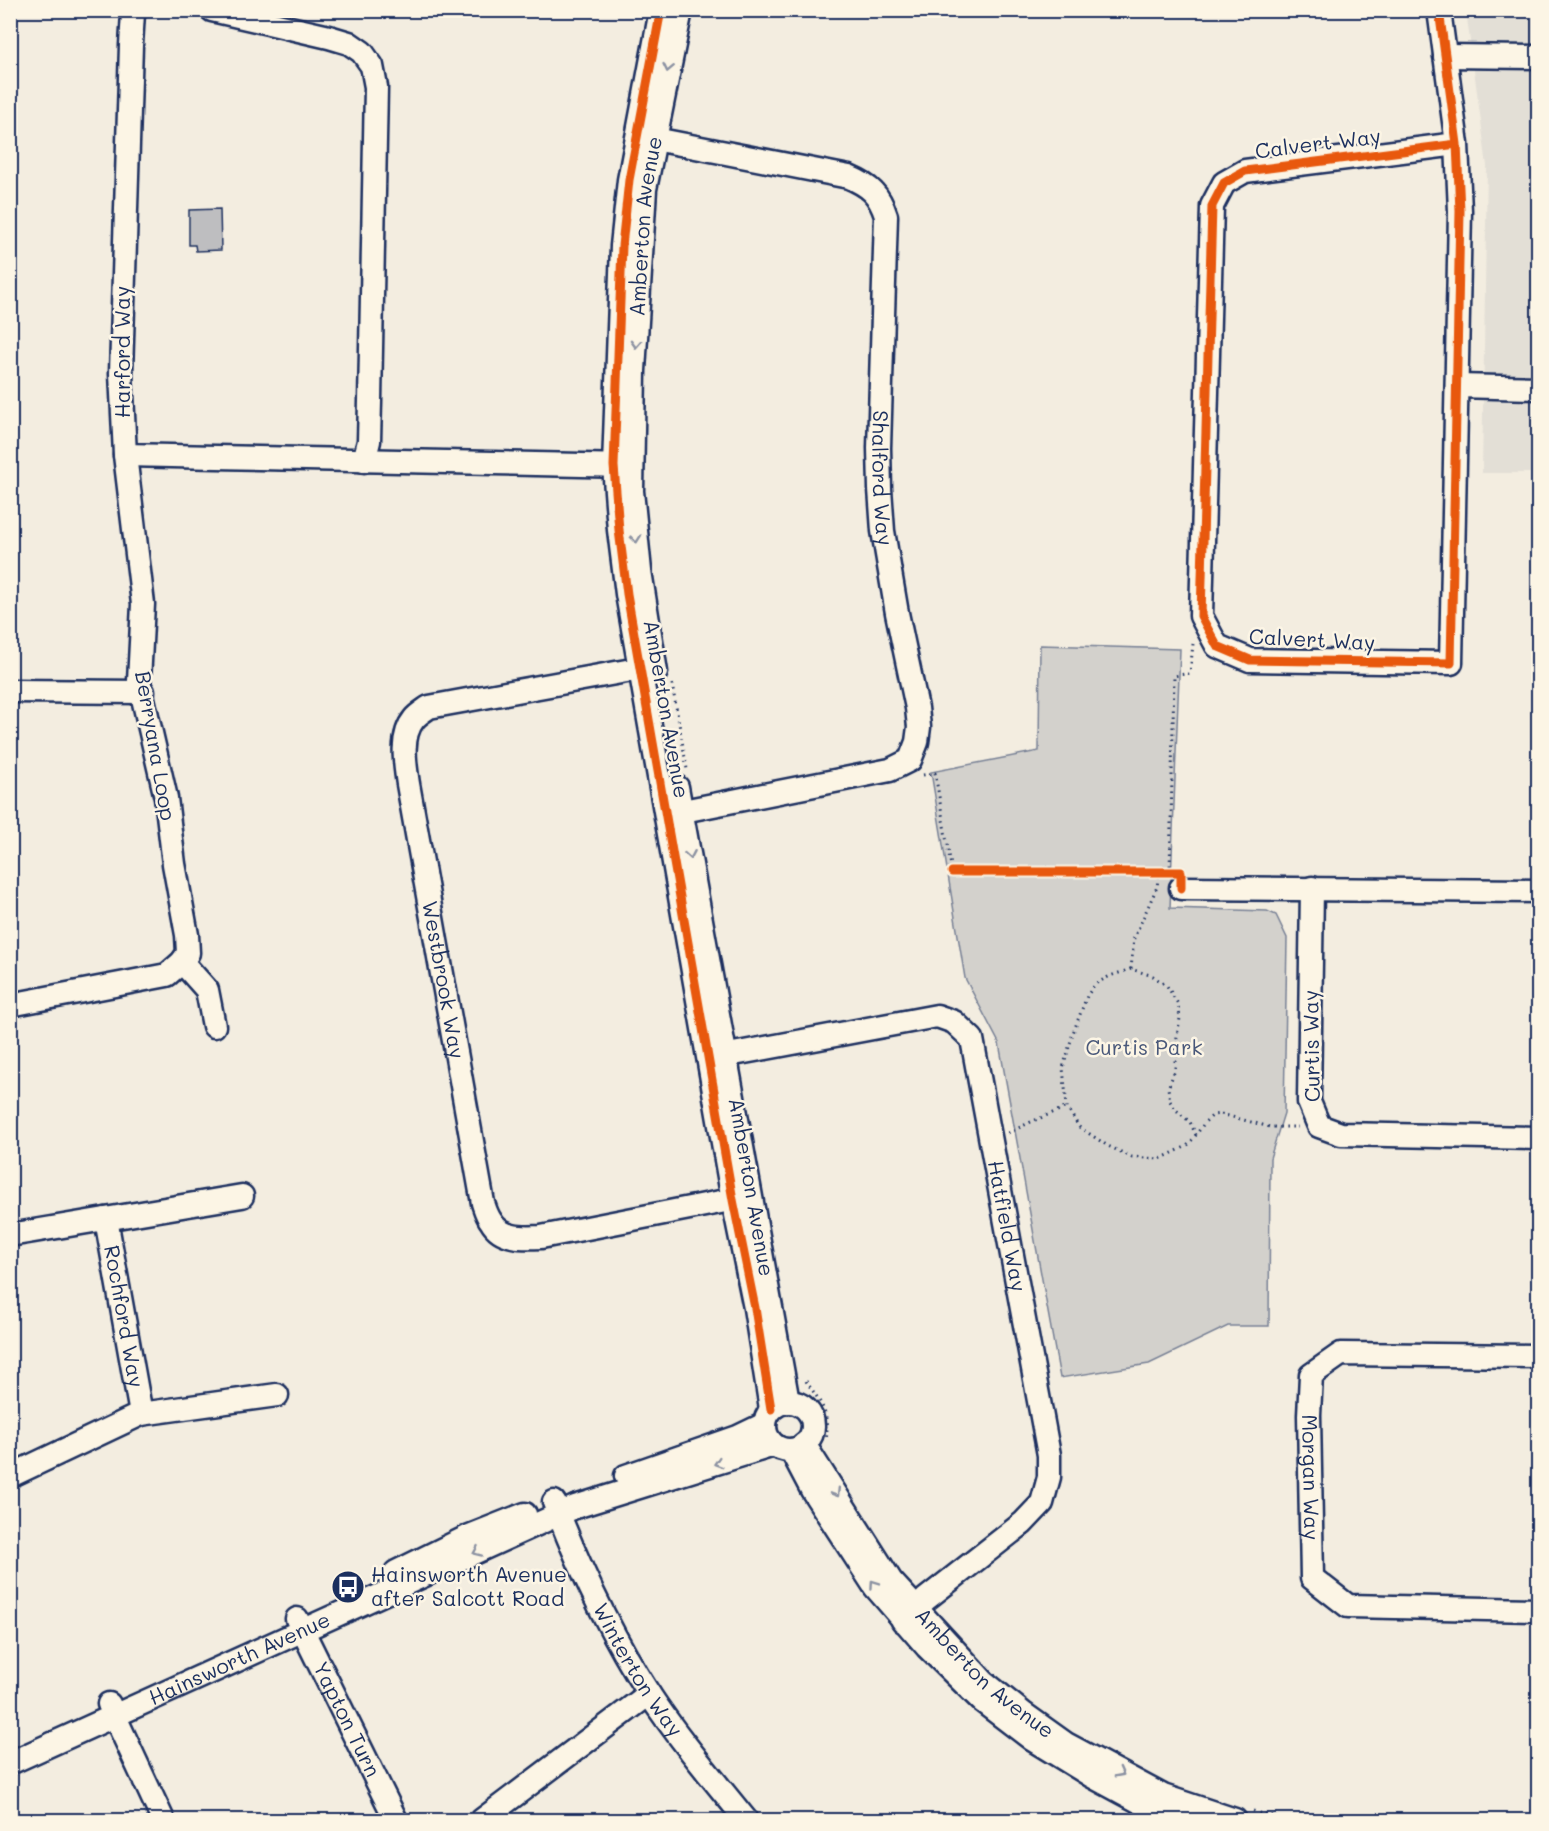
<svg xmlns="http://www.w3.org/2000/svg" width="1549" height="1831" font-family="Mali,sans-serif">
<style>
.built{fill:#e3dfd6}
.green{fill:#d3d1cc;stroke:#778095;stroke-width:1.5}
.building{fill:#bebec0;stroke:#1b2f5e;stroke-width:1.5}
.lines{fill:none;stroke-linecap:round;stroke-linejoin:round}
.minor-casing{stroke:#1b2f5e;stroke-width:27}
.path{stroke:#1b2f5e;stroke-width:3;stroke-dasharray:1.5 4.5;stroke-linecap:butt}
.minor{stroke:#fcf5e5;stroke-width:22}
.cycleway-casing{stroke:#fcf5e5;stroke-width:13}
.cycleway{stroke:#e8590c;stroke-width:9}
.oneway{stroke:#8c92a2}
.labels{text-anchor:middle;stroke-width:5;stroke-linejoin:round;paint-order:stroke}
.street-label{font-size:21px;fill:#1b2f5e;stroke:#fcf5e5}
.park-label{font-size:21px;fill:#49587a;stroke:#fcf5e5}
.poi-label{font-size:21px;fill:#1b2f5e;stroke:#fcf5e5;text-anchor:start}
</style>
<rect width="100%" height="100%" fill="#f3ede0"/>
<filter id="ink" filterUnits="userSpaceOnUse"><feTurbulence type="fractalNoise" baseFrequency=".0167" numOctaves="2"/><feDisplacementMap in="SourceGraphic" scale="12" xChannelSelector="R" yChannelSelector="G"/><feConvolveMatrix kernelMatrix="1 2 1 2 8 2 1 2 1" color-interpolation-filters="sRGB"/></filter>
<g filter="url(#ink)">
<path class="built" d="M 1466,11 L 1538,11 L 1538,473 L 1482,473 L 1487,166 Z"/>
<path class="green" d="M 1040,645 L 1180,649 L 1170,908 L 1267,911 L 1276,915 L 1287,938 L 1284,1113 L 1270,1158 L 1269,1326 L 1228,1326 L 1149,1364 L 1060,1378 L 999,1043 L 965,978 L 931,772 L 1039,751 Z"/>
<path class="building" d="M 220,209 L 221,250 L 196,251 L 195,245 L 189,245 L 189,210 Z"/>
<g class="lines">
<g class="minor-casing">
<g id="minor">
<path d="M 136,10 L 133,13 L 131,45 L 121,373 L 125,455 L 628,466"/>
<path d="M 212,10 L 329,37 L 349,43 L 362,52 L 372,66 L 376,87 L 370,401 L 369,441 L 364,461"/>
<path d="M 661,10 L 629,180 L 622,246 L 614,466 L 619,530 L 627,594 L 733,1200 L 755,1308 L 771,1409"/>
<path d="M 1439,10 L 1457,144 L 1460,211 L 1451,663 L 1250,660 L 1217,646 L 1201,616 L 1212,206 L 1224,183 L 1245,171 L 1457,144"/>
<path d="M 1445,56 L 1538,57"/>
<path id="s1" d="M 640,133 L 665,141 L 849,177 C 870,186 879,194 886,216 L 879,448 L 880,489 L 883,531 L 897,613 L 917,708 L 919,727 L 917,742 L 910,760 L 890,770 L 668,814"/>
<path d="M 1457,386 L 1538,388"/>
<path id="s2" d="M 654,666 L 429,707 C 425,710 418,714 414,719 C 400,736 405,764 408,784 L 483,1203 C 485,1209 487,1216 491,1221 C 501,1239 523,1238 541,1237 L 746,1197"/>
<path id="s3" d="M 656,672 L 640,571 L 632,491 L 634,371 L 645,189 L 681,10"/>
<path d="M 10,691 L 143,692"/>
<path d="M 677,787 L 788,1402"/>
<path d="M 1181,888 L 1538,891"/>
<path d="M 1312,888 L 1309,1102 L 1319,1126 L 1341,1134 L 1538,1138"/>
<path d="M 182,962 L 207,990 L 214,1026"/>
<path d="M 10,1005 L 167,975 L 182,962 L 188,953 L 187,935 L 174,864 L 166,798 L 139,681 L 143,604 L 125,455"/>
<path id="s4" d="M 712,1058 L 937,1016 L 954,1022 L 972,1039 L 1049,1455 L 1049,1477 L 1042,1503 L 1023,1523 L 926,1599 L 903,1621"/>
<path id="s5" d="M 106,1219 L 141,1414"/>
<path d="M 10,1235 L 242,1196"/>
<path id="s6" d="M 1538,1356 L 1341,1354 L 1311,1375 L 1309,1415 L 1312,1578 L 1348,1606 L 1538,1610"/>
<circle cx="789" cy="1426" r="24"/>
<path id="s7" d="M 804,1444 L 891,1581 L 983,1681 L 1024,1714 L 1066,1744 L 1163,1796 L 1235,1820"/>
<path d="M 791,1450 L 812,1490 L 875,1587 L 927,1647 L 982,1701 L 1033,1740 L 1090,1775 L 1157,1811 L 1183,1820"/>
<path d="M 10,1476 L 141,1414 L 277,1395"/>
<path d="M 626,1476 L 738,1437 L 765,1424"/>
<path id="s8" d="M 554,1502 C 579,1567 611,1635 649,1694 C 678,1738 713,1779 746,1820"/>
<path d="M 396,1572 L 467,1537 L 525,1514"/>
<path id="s9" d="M 297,1619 L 396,1820"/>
<path d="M 109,1704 L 163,1820"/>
<path id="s10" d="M 10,1763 L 575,1507 L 774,1445"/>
<path d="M 482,1820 L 649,1694"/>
</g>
</g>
<g class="path">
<path d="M 24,10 L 113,13"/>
<path d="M 672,684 L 687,769"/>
<path d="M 923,775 L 935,773 L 952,872"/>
<path d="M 1170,872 L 1174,676 L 1190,673 L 1193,644"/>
<path d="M 1131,969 L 1134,938 L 1157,887 L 1159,872"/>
<path d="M 1008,1133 L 1033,1121 L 1067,1107"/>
<path d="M 1196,1135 L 1190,1122 L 1175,1109 L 1170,1101 L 1168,1088 L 1175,1070 L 1175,1049 L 1180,1018 L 1178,1004 L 1167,986 L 1153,976 L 1131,969 L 1110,976 L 1095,984 L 1087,996 L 1073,1033 L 1063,1068 L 1067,1107 L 1079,1127 L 1108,1146 L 1132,1157 L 1160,1159 L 1187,1146 L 1196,1135 L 1205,1122 L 1213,1115 L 1221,1114 L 1270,1127 L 1298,1127"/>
<path d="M 806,1381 C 821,1403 830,1412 826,1441"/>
<path d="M 1253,1811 L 1287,1820"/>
</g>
<use href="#minor" class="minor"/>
<g class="cycleway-casing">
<g id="cycleway">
<path d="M 661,10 L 629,180 L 622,246 L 614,466 L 619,530 L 627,594 L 733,1200 L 755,1308 L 771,1409"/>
<path d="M 1439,10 L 1457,144 L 1460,211 L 1451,663 L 1250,660 L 1217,646 L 1201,616 L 1212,206 L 1224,183 L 1245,171 L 1457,144"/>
<path d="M 952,872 L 1181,872 L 1181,888"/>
</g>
</g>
<use href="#cycleway" class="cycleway"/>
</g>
<defs><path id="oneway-chevron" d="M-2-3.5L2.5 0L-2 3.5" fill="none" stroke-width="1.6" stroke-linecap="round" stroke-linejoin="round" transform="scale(1.5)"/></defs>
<g class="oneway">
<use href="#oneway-chevron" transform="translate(668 68) rotate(102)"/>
<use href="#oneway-chevron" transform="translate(636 344) rotate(93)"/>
<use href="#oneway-chevron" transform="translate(636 539) rotate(84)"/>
<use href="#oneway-chevron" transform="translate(690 855) rotate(80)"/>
<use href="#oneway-chevron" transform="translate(718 1463) rotate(163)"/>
<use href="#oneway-chevron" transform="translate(836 1493) rotate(58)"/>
<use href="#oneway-chevron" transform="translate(477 1552) rotate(156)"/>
<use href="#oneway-chevron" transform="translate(874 1584) rotate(-125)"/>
<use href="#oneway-chevron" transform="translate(1120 1773) rotate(28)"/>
</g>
</g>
<defs>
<g id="bus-disc" transform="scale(1.725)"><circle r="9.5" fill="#1b2f5e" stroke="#fcf5e5"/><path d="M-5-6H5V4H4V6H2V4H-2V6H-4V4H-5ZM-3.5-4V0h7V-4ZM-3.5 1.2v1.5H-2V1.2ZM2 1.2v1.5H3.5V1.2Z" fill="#fff"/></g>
</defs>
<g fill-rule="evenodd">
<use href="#bus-disc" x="348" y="1587"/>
</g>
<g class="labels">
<g class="street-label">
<text transform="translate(1318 144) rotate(-7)" y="7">Calvert Way</text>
<text dy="7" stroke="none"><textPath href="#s3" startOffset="448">Amberton Avenue</textPath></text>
<text transform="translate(123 352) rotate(-90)" y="7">Harford Way</text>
<text dy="7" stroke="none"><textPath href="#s1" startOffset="532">Shalford Way</textPath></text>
<text transform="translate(1312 640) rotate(3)" y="7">Calvert Way</text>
<text transform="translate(666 709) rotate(80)" y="7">Amberton Avenue</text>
<text transform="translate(155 746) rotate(80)" y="7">Berryana Loop</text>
<text dy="7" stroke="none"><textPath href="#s2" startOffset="514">Westbrook Way</textPath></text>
<text transform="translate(1312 1046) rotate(-91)" y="7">Curtis Way</text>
<text transform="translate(751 1187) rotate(80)" y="7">Amberton Avenue</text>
<text dy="7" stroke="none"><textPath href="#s4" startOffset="462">Hatfield Way</textPath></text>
<text dy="7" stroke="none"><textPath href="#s5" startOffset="99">Rochford Way</textPath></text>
<text dy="7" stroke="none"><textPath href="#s6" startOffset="336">Morgan Way</textPath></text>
<text dy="7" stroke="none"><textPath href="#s10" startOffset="252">Hainsworth Avenue</textPath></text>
<text dy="7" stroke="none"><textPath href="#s8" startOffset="188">Winterton Way</textPath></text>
<text dy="7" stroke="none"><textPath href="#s7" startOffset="294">Amberton Avenue</textPath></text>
<text dy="7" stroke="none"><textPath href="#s9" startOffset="112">Yapton Turn</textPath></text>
</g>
<g class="park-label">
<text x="1144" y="1055">Curtis Park</text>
</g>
<g class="poi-label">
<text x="371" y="1582">Hainsworth Avenue<tspan x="371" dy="24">after Salcott Road</tspan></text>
</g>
</g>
<rect width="1549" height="1831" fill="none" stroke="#fcf5e5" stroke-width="36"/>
<rect x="18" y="18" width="1513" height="1795" fill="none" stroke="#1b2f5e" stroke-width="2" filter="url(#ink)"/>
</svg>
